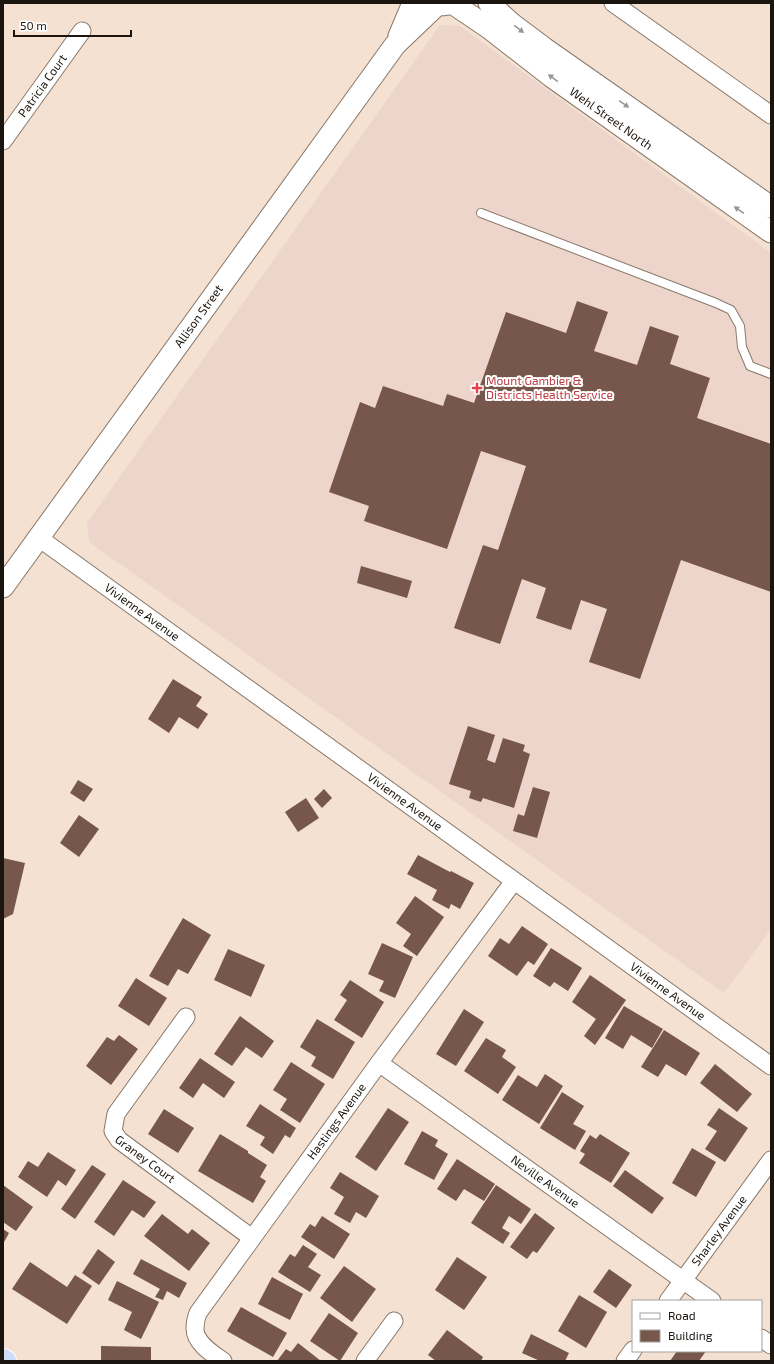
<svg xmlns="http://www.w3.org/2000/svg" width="774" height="1364" font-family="'Exo 2',sans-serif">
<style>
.medical{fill:#edd5cb}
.building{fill:#77564c}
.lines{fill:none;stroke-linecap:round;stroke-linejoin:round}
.service-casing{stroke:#89786a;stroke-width:10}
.minor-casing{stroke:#89786a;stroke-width:19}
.tertiary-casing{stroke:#89786a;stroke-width:23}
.trunk-casing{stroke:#fff;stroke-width:24}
.service{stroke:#fff;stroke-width:8}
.minor{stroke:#fff;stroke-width:17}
.tertiary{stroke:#fff;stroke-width:21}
.trunk{stroke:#cedcf8;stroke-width:22}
.oneway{fill:#989693}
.health-dot{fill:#e0444e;stroke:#fff;stroke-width:1.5}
.labels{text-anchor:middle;stroke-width:4;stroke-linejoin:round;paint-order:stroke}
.street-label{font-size:12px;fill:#1b150f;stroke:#fff}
.health-label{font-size:12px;fill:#be3a42;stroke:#fff;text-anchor:start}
</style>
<rect width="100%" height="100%" fill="#f4e1d1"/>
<path class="medical" d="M 440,25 L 460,26 L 771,253 L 771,929 L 724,993 L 89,542 L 87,523 Z"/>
<g class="building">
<path d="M 577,301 L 608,312 L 594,351 L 637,365 L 650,326 L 679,336 L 670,364 L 710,378 L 697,418 L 771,444 L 771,592 L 681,560 L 640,679 L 589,662 L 607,609 L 581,600 L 571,630 L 536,618 L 546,588 L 522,579 L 500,644 L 454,628 L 483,545 L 498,550 L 526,466 L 481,451 L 447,549 L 364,521 L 369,506 L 329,492 L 360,402 L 375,408 L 383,386 L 443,406 L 447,394 L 474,403 L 506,312 L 566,333 Z"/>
<path d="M 361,566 L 412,581 L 407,598 L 357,583 Z"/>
<path d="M 173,679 L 202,697 L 196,706 L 208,714 L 198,729 L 179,717 L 169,733 L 148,719 Z"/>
<path d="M 468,726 L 495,735 L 487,760 L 495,763 L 503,738 L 525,745 L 523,751 L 530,754 L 514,808 L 483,798 L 481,802 L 469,798 L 471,791 L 449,784 Z"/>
<path d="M 78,780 L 93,789 L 84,802 L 70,793 Z"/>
<path d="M 533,787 L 550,792 L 537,838 L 513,831 L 518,814 L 524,816 Z"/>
<path d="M 324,789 L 332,798 L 322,808 L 314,799 Z"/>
<path d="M 306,798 L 319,818 L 298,832 L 285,812 Z"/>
<path d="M 79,815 L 99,829 L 79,857 L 60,843 Z"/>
<path d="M 418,855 L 450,872 L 451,871 L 474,883 L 460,909 L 451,904 L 449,909 L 432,900 L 437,890 L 407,874 Z"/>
<path d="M 3,858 L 25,863 L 13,914 L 3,919 Z"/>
<path d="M 415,896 L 444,917 L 417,956 L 403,946 L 411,934 L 396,923 Z"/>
<path d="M 183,918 L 211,935 L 188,974 L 178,969 L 168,986 L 149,976 Z"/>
<path d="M 522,926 L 548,944 L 534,965 L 528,961 L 517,976 L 488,956 L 500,938 L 509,944 Z"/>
<path d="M 382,943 L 413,957 L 395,998 L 379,991 L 384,981 L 368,974 Z"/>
<path d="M 551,948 L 582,968 L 568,991 L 554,982 L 550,987 L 533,976 Z"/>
<path d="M 228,949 L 265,965 L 251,997 L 214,980 Z"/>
<path d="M 590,975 L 626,1000 L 595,1045 L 584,1036 L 596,1019 L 572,1002 Z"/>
<path d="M 136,978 L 167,998 L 149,1026 L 118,1006 Z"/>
<path d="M 350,980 L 384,1002 L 362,1038 L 334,1020 L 347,1000 L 340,995 Z"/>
<path d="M 624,1006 L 663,1029 L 652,1048 L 631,1035 L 623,1049 L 605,1038 Z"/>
<path d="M 464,1009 L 484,1022 L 456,1066 L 436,1054 Z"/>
<path d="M 240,1016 L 274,1041 L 262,1058 L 246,1047 L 232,1066 L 214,1054 Z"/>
<path d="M 317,1019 L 355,1042 L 333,1079 L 311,1066 L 316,1057 L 300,1047 Z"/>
<path d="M 664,1030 L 700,1053 L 686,1076 L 666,1064 L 658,1077 L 641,1067 Z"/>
<path d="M 119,1035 L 138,1049 L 111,1085 L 86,1066 L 107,1037 L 114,1041 Z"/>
<path d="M 486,1038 L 506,1050 L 502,1057 L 516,1067 L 498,1094 L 464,1071 Z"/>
<path d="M 200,1058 L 235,1082 L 224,1098 L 203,1083 L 193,1098 L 179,1088 Z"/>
<path d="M 291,1062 L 325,1084 L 300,1123 L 280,1110 L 287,1099 L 273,1090 Z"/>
<path d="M 715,1064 L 752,1094 L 737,1112 L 700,1083 Z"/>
<path d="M 545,1074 L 563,1086 L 539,1124 L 502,1100 L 518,1075 L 537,1087 Z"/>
<path d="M 562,1092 L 584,1106 L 573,1124 L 586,1131 L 575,1150 L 540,1128 Z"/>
<path d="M 260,1104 L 296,1128 L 290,1138 L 285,1135 L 273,1154 L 260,1145 L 265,1137 L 246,1126 Z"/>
<path d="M 388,1108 L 409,1122 L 376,1171 L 355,1157 Z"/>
<path d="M 719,1108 L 748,1128 L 725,1162 L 705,1149 L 717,1131 L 707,1125 Z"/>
<path d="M 164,1109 L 194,1128 L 178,1153 L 148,1134 Z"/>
<path d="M 422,1131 L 438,1140 L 435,1146 L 448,1154 L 434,1180 L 404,1164 Z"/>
<path d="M 220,1134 L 248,1151 L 248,1153 L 267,1165 L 260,1177 L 266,1181 L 253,1203 L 198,1171 Z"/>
<path d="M 600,1134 L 630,1153 L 611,1183 L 579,1163 L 585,1154 L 580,1151 L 590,1135 L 596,1139 Z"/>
<path d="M 692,1148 L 716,1162 L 696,1197 L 672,1183 Z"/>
<path d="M 48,1152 L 76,1170 L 66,1186 L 58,1180 L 47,1197 L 18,1177 L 28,1161 L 38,1167 Z"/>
<path d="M 457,1159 L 495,1184 L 484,1201 L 464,1189 L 456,1201 L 437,1189 Z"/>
<path d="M 92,1165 L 106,1174 L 75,1219 L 61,1209 Z"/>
<path d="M 625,1170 L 664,1198 L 652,1214 L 613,1186 Z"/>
<path d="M 340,1172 L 379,1196 L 366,1218 L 356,1212 L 350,1223 L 334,1214 L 344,1197 L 330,1188 Z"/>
<path d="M 123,1180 L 156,1202 L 144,1218 L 132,1210 L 114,1236 L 94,1222 Z"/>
<path d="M 3,1185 L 33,1207 L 16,1231 L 3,1222 Z"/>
<path d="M 496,1185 L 531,1209 L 521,1224 L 509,1216 L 502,1228 L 510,1233 L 503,1244 L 471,1223 Z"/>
<path d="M 535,1213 L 555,1228 L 537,1253 L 533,1251 L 527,1259 L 510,1247 Z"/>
<path d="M 162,1214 L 188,1234 L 192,1229 L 210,1243 L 189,1271 L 144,1236 Z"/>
<path d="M 322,1216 L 350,1234 L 334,1259 L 301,1237 L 310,1224 L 315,1227 Z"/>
<path d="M 3,1229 L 9,1233 L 3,1244 Z"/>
<path d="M 303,1245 L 317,1254 L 308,1267 L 321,1275 L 310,1292 L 278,1272 L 290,1254 L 295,1257 Z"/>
<path d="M 98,1249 L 115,1262 L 99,1285 L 82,1273 Z"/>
<path d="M 457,1257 L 487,1277 L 464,1310 L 435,1290 Z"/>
<path d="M 141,1259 L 187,1283 L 179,1298 L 167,1291 L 163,1300 L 155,1297 L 160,1289 L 133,1274 Z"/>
<path d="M 30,1262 L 67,1287 L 75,1275 L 92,1286 L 67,1324 L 12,1289 Z"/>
<path d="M 344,1266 L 376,1289 L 352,1322 L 320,1298 Z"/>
<path d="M 609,1269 L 632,1285 L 616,1308 L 593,1292 Z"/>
<path d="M 272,1277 L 303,1294 L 290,1320 L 258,1304 Z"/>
<path d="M 117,1281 L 159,1302 L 141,1339 L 124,1330 L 132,1312 L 108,1300 Z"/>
<path d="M 579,1295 L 607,1312 L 586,1348 L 558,1331 Z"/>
<path d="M 241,1307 L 287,1333 L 273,1357 L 227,1331 Z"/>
<path d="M 329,1313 L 358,1333 L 340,1361 L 310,1341 Z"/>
<path d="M 447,1330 L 483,1357 L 481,1361 L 436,1361 L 428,1355 Z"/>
<path d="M 531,1334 L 569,1353 L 565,1361 L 540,1361 L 522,1353 Z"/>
<path d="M 298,1343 L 321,1361 L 277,1361 L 286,1349 L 291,1352 Z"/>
<path d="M 101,1346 L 151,1347 L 151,1361 L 101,1361 Z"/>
<path d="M 677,1351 L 706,1351 L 699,1361 L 670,1361 Z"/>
</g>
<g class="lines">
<g class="service-casing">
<path id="service" d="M 481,213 L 716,303 L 731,310 L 740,326 L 742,347 L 750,366 L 771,374"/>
</g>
<g class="minor-casing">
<g id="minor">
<path d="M 613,3 L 771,115"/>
<path id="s1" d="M 3,141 L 82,31"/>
<path id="s2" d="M 39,538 L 771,1066"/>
<path id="s3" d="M 186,1017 L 116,1114 L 113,1131 L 119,1140 L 252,1238"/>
<path id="s4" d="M 379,1063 L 712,1301"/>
<path id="s5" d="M 668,1301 L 771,1160"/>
<path d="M 761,1338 L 771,1345"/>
<path id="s6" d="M 223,1361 C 213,1354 195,1343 195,1329 C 195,1324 196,1318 198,1313 L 379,1063 L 514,881"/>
<path d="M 365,1361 L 394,1321"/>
<path d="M 625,1361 L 633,1350"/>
</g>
</g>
<g class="tertiary-casing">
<g id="tertiary">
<path id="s7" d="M 431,3 C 439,6 444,5 452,3 L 489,28 L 552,77 L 771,232"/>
<path d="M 489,3 L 512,24 L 544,48 L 771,207"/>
<path d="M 399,36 L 413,3"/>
<path id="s8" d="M 3,587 L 395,45 L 437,5"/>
</g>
</g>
<g class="trunk-casing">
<path id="trunk" d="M 3,1360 L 5,1361"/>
</g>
<use href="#service" class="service"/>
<use href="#minor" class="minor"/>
<use href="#tertiary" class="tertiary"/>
<use href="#trunk" class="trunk"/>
</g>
<defs><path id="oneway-solid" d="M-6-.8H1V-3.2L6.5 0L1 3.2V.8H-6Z"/></defs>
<g class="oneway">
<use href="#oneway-solid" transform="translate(519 29) rotate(37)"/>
<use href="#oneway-solid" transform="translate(553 78) rotate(-144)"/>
<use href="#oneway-solid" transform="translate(624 104) rotate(35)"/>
<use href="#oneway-solid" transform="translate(739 210) rotate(-145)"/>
</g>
<path class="health-dot" d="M475 382h4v4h4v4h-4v4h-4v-4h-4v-4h4z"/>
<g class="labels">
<g class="street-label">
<text dy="4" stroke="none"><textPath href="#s1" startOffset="68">Patricia Court</textPath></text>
<text dy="4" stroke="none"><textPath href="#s7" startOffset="218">Wehl Street North</textPath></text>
<text dy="4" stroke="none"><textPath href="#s8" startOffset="334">Allison Street</textPath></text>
<text dy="4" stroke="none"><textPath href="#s2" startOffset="127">Vivienne Avenue</textPath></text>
<text dy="4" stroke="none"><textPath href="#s2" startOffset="451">Vivienne Avenue</textPath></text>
<text dy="4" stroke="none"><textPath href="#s2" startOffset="775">Vivienne Avenue</textPath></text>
<text dy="4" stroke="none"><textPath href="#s6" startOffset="297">Hastings Avenue</textPath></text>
<text dy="4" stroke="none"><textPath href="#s3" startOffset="180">Graney Court</textPath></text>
<text dy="4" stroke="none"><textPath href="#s4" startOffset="204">Neville Avenue</textPath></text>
<text dy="4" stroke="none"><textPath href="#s5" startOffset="87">Sharley Avenue</textPath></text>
</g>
<g class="health-label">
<text x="486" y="385">Mount Gambier &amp;<tspan x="486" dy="14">Districts Health Service</tspan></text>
</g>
</g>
<rect width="774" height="1364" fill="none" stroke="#1b150f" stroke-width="8"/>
<rect x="632" y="1300" width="130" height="52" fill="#ffffff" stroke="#a4a19f"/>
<rect x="640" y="1313" width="20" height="6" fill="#ffffff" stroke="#a4a19f"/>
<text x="668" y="1320" font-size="12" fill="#1b150f">Road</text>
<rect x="640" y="1330" width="20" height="12" fill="#77564c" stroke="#a4a19f"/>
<text x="668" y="1340" font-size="12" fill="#1b150f">Building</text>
<path d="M14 30v6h117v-6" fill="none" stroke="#1b150f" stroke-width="2"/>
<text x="20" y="30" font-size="12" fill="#1b150f" stroke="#ffffff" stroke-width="3" paint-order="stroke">50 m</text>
</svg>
